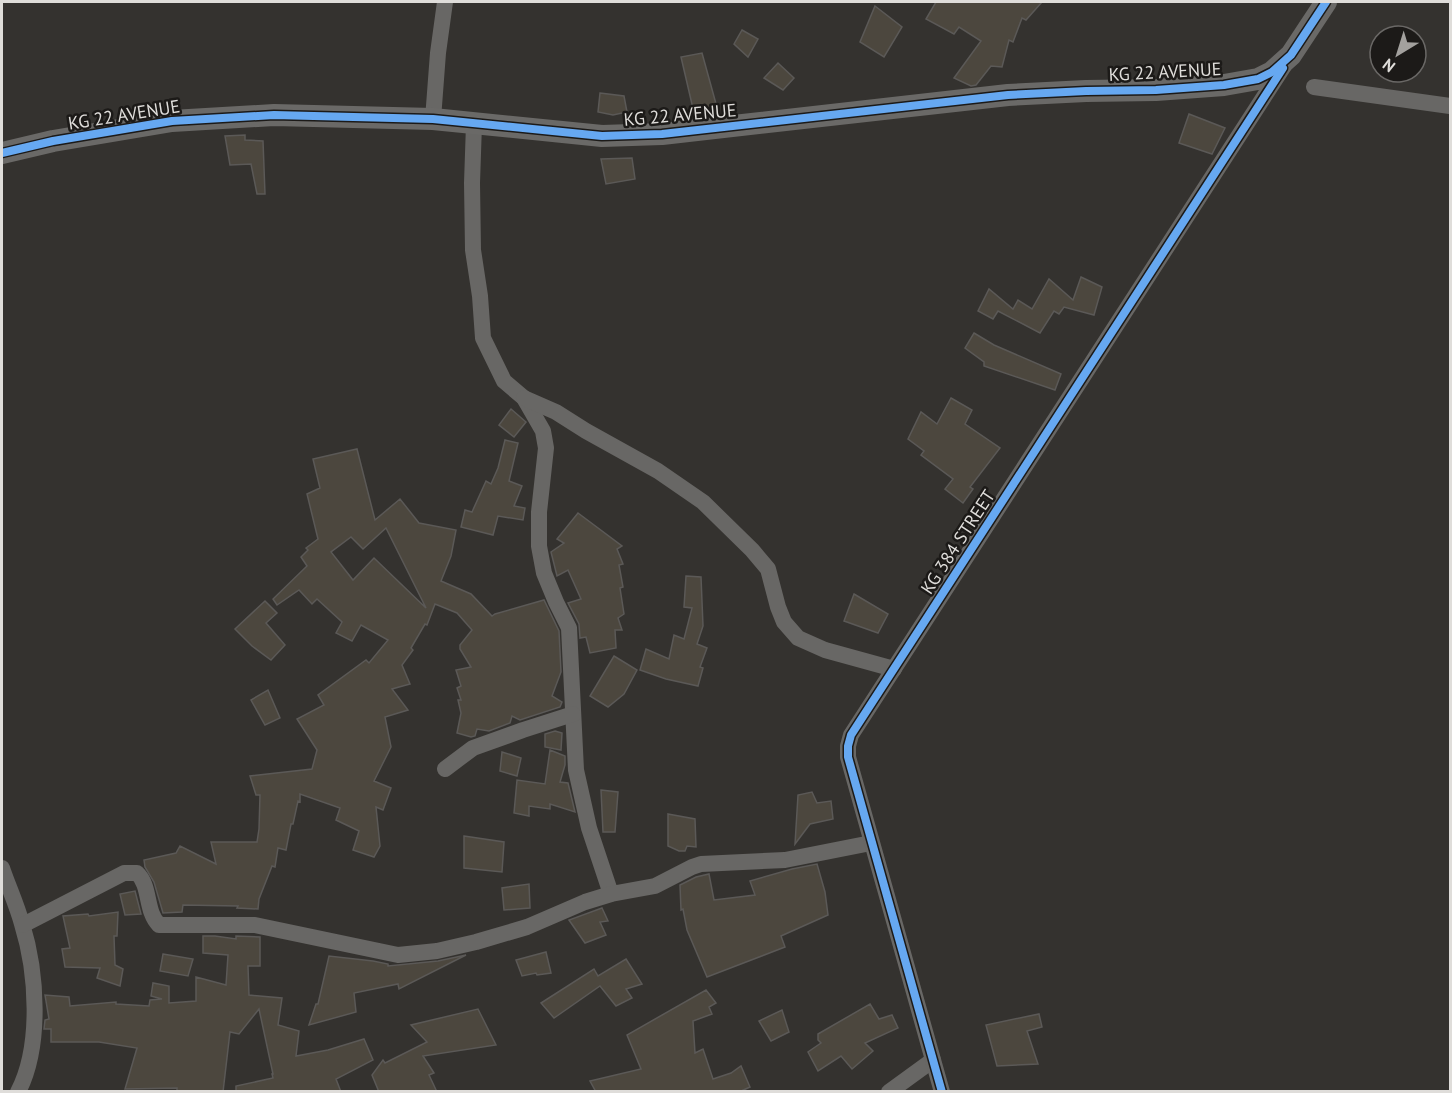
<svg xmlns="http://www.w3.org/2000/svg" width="1452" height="1093" font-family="'PT Sans',sans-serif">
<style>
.building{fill:#4c473e;stroke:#5b5957;stroke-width:1.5;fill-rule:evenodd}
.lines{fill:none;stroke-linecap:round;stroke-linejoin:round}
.street{stroke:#686765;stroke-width:16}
.secondary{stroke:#6a6967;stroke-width:22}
.cycleway-casing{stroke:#1c1a18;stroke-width:11}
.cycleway{stroke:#66a8f1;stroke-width:8}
.labels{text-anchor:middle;stroke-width:5;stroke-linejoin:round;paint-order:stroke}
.street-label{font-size:18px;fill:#dfddda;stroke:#1c1a18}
</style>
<rect width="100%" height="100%" fill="#34322f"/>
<g class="building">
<path d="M 936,2 L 1042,2 L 1026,20 L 1022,18 L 1013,42 L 1009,40 L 1002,67 L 991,66 L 976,85 L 971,86 L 954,78 L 981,41 L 959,27 L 954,34 L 926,19 Z"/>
<path d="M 875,6 L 902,27 L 884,57 L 860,42 Z"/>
<path d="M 742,30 L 758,39 L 748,57 L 734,44 Z"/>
<path d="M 702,53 L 718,111 L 694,113 L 681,57 Z"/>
<path d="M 778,63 L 794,78 L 783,90 L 764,78 Z"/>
<path d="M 600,93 L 624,96 L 627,112 L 613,115 L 598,112 Z"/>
<path d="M 1189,114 L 1225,128 L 1212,154 L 1179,143 Z"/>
<path d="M 245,135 L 245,140 L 263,141 L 265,194 L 257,194 L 251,164 L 230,165 L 225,136 Z"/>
<path d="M 632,158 L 635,179 L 606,184 L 601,159 Z"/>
<path d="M 1081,277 L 1102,287 L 1094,315 L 1064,307 L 1059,314 L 1054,311 L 1040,333 L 998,311 L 993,319 L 978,311 L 989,289 L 1013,309 L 1018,300 L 1032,309 L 1049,279 L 1073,300 Z"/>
<path d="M 974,333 L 994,345 L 1061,374 L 1055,390 L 984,366 L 984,362 L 965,348 Z"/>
<path d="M 951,398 L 972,410 L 965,424 L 1000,448 L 970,487 L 973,489 L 963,503 L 945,489 L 953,479 L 921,455 L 924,451 L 908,439 L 921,412 L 937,424 Z"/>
<path d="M 511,409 L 526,422 L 514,437 L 499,425 Z"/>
<path d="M 505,440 L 518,443 L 509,481 L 522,486 L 514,506 L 525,508 L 523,520 L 498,516 L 493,535 L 461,527 L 465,510 L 472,512 L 486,481 L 491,484 L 498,468 Z"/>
<path d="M 357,449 L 375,520 L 400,499 L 419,523 L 456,530 L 451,556 L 441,581 L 471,594 L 492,616 L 495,614 L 544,600 L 559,631 L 561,672 L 552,696 L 562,702 L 560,707 L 520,720 L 512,716 L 510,723 L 489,731 L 477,729 L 475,736 L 471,737 L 457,733 L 461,713 L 458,700 L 461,700 L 457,688 L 461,686 L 456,670 L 471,667 L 460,649 L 460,645 L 472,630 L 457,613 L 435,604 L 427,625 L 425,624 L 411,648 L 413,650 L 402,665 L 410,684 L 392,689 L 408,710 L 385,717 L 391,747 L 374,781 L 391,788 L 383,810 L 376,807 L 380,846 L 374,857 L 353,850 L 359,831 L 336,820 L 340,808 L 300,794 L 300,802 L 298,801 L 293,824 L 291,824 L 286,850 L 278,848 L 275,867 L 272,866 L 259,899 L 258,909 L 237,908 L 238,906 L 183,905 L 182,912 L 163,913 L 154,882 L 145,867 L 144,860 L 176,853 L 180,846 L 216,864 L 211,842 L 257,842 L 259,829 L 260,795 L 256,795 L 250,776 L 312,769 L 317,750 L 297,719 L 324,705 L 318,695 L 366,660 L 369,663 L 388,640 L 361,625 L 352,641 L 336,633 L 342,622 L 317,599 L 312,604 L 299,590 L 277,605 L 273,599 L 307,566 L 301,557 L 308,550 L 306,548 L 318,539 L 307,494 L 320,488 L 313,459 ZM 386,528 L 426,608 L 374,558 L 353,580 L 331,552 L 351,537 L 363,549 Z"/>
<path d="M 578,513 L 622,546 L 617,549 L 623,564 L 619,565 L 623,587 L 620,588 L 624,614 L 618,618 L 622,630 L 615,630 L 616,648 L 590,653 L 586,637 L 580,638 L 579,624 L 568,603 L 581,599 L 568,570 L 557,576 L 551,552 L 564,543 L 557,539 Z"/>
<path d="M 686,576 L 701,577 L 703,626 L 697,644 L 707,648 L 700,667 L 703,668 L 698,686 L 666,679 L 640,670 L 646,649 L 669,659 L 674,635 L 684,639 L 692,608 L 684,607 Z"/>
<path d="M 854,594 L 888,614 L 878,633 L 844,621 Z"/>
<path d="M 265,601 L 277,613 L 266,623 L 285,645 L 271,660 L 252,646 L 235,629 Z"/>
<path d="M 614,656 L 637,670 L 624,694 L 608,707 L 590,696 Z"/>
<path d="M 268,690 L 280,718 L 265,725 L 251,700 Z"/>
<path d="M 555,731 L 562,733 L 561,750 L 545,747 L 545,734 Z"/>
<path d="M 550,750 L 565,756 L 565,765 L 560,782 L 568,783 L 575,812 L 550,804 L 550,809 L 529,806 L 529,816 L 514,813 L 517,780 L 545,784 Z"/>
<path d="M 502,752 L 521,758 L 517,776 L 500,771 Z"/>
<path d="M 601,790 L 618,792 L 615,832 L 603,832 Z"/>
<path d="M 812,792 L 817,803 L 831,801 L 833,819 L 810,824 L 795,844 L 798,795 Z"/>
<path d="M 668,814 L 695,819 L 696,847 L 687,846 L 685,851 L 679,851 L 668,846 Z"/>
<path d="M 464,836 L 504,842 L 502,872 L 464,868 Z"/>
<path d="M 817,864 L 825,892 L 828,915 L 781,936 L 785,947 L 707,977 L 687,930 L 683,909 L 681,910 L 680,885 L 696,877 L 709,874 L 714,900 L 755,895 L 750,881 L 792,869 Z"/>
<path d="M 529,884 L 530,908 L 504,910 L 502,888 Z"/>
<path d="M 135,891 L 141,914 L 125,915 L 120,894 Z"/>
<path d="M 602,908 L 608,921 L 600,922 L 606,935 L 585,943 L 569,920 Z"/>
<path d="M 118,912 L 117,936 L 114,936 L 115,965 L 123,969 L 120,986 L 97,978 L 100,968 L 65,967 L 62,949 L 70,948 L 63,916 L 88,914 L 89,916 Z"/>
<path d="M 203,936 L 215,936 L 236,939 L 236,936 L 260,937 L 260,966 L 248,966 L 249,995 L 282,998 L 278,1025 L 299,1031 L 296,1056 L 328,1050 L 364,1039 L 373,1060 L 336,1079 L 341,1092 L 236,1092 L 236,1086 L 273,1078 L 272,1074 L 273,1074 L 259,1009 L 239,1034 L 230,1032 L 223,1092 L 177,1092 L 177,1088 L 125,1089 L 137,1048 L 99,1042 L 51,1042 L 51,1029 L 44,1029 L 45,1020 L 49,1019 L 45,995 L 69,997 L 70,1006 L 116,1002 L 116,1004 L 149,1006 L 150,1000 L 162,999 L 151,996 L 153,983 L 169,986 L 169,1003 L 196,1001 L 196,977 L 226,985 L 228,955 L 203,953 Z"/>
<path d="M 546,952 L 551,973 L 537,975 L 536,973 L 522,976 L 516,960 Z"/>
<path d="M 163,954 L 193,959 L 188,976 L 160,971 Z"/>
<path d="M 466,955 L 399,989 L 398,984 L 354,993 L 356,1012 L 309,1025 L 316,1004 L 318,1004 L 329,956 L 373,961 L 388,964 L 388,966 L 438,961 Z"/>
<path d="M 626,959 L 642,984 L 626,989 L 632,998 L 616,1006 L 600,986 L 554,1018 L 541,1003 L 594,969 L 598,976 Z"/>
<path d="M 706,990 L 716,1003 L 709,1007 L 712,1014 L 693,1021 L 695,1053 L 703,1049 L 713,1079 L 731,1073 L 741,1066 L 750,1087 L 739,1092 L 596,1092 L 590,1081 L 641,1069 L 627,1035 Z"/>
<path d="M 870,1004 L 879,1019 L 892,1015 L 898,1028 L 865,1043 L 873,1051 L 852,1069 L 841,1056 L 818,1071 L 808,1052 L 821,1043 L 818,1040 L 818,1034 Z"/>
<path d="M 478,1009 L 496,1045 L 423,1056 L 434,1073 L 429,1075 L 437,1092 L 379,1092 L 372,1075 L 383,1060 L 385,1063 L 427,1042 L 411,1025 Z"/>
<path d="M 782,1010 L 789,1032 L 771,1041 L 759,1021 Z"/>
<path d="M 1039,1014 L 1042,1027 L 1027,1031 L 1038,1064 L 997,1066 L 986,1025 Z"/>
</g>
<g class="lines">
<g class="street">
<path d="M 1314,87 L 1450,106"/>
<path d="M 433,119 L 438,53 L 445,2"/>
<path d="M 474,124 L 472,183 L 473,250 L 480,296 L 483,338 L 504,381 L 524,398 L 543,431 L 546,448 L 539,512 L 539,546 L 544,573 L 556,602 L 569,628 L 576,770 L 589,828 L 611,894"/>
<path d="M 524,398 L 556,412 L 586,431 L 658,471 L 703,502 L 752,550 L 768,569 L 778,607 L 784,622 L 798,638 L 825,650 L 894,669"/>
<path d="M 445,769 L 473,748 L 523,730 L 573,714"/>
<path d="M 2,868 C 8,886 17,905 22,924 C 37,972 42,1046 18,1092"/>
<path d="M 23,925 L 124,873 L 137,873 C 151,886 145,911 159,925 L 255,925 L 398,955 L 437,951 L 476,942 L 527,927 L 585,902 L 611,894 L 655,886 L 692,867 L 701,864 L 785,860 L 871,843"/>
<path d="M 889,1092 L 933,1060"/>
<path d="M 942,1092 L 848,757 L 848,746 L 851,735 L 1284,66"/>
</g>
<path class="secondary" d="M 2,153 L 53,141 L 172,121 L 274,115 L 433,119 L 602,136 L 662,134 L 1008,95 L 1086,91 L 1156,90 L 1224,85 L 1258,79 L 1272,72 L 1291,55 L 1326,2"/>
<g class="cycleway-casing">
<g id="cycleway">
<path d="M 2,153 L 53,141 L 172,121 L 274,115 L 433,119 L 602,136 L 662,134 L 1008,95 L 1086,91 L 1156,90 L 1224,85 L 1258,79 L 1272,72 L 1291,55 L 1326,2"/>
<path d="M 942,1092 L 848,757 L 848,746 L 851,735 L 1283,68"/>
</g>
</g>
<use href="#cycleway" class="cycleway"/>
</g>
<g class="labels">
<g class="street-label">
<text transform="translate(1165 72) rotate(-3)" y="6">KG 22 AVENUE</text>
<text transform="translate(124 115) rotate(-9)" y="6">KG 22 AVENUE</text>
<text transform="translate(680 115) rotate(-5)" y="6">KG 22 AVENUE</text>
<text transform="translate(958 542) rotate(-57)" y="6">KG 384 STREET</text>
</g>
</g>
<rect width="1452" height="1093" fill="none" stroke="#dfddda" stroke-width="6"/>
<g transform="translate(1398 54) rotate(218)"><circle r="28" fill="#1c1a18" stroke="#6a6866" stroke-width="1.5"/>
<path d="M0-4.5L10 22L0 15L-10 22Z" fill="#a3a19e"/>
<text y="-9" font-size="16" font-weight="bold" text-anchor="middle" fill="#dfddda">N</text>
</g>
</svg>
